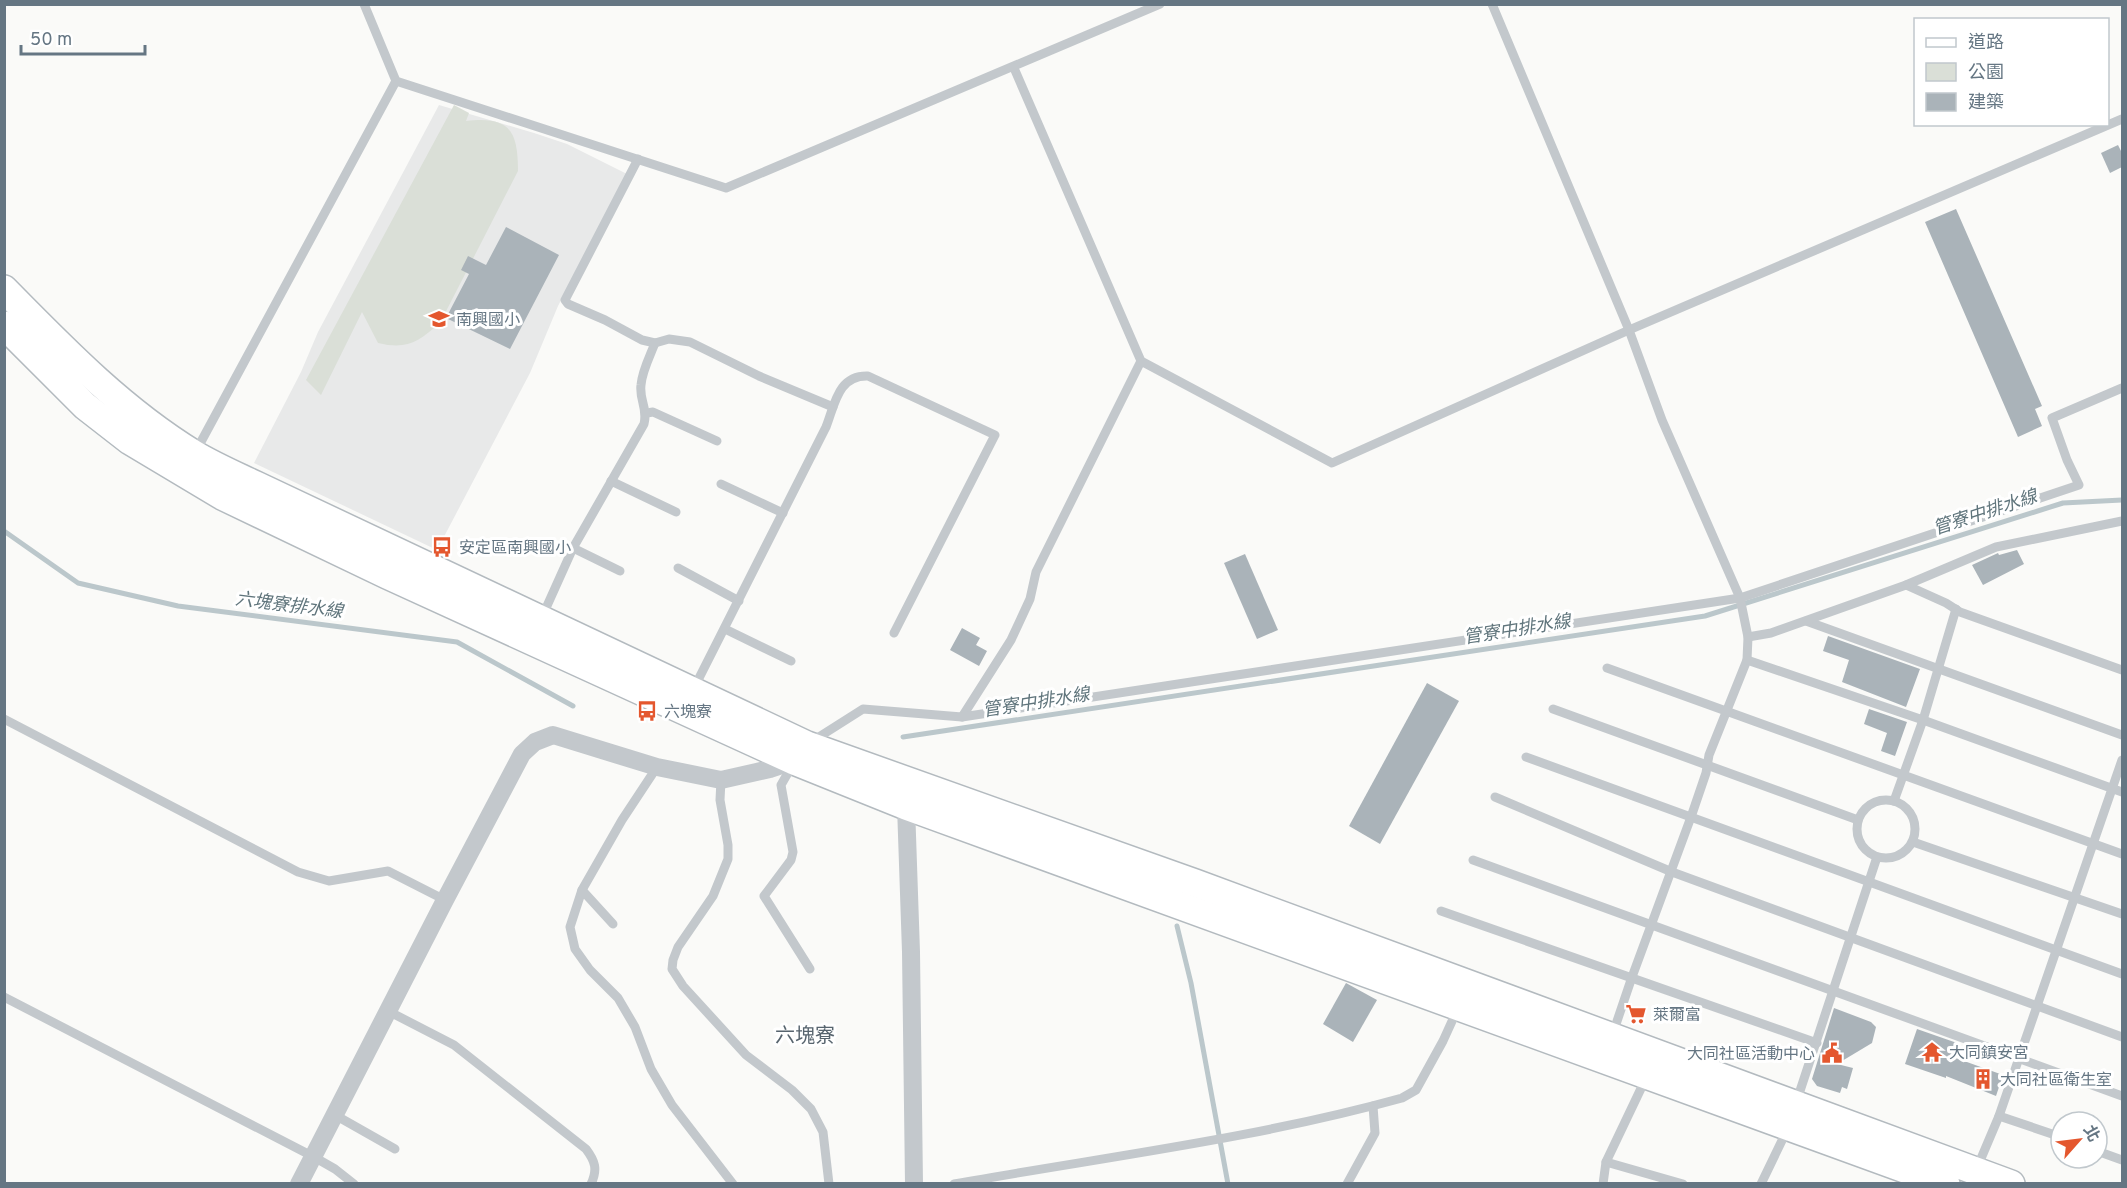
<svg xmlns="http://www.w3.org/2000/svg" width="2127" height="1188" font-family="Overpass,'Noto Sans TC',sans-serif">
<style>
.built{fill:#e8e9e9}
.green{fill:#dadfd7}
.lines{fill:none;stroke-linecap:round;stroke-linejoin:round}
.stream{stroke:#bbc7cb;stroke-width:5}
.building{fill:#aab3b9}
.secondary-casing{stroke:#b3babf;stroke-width:30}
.service{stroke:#c3c8cc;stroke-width:9}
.minor{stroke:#c3c8cc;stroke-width:18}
.secondary{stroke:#fff;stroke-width:27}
.labels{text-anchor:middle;stroke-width:6;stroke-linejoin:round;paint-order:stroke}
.poi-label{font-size:16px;fill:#657683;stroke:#fff;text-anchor:start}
.water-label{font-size:18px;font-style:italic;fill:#60757c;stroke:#fff}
.quarter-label{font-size:20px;fill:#57646e;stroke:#fff}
</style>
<rect width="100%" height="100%" fill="#fafaf8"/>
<path class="built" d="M 439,105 L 534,133 L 567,144 L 627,174 L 558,306 L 530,373 L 437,550 L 254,463 L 301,372 L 318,332 Z"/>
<path class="green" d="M 454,105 L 469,113 L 466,121 C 509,116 518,130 518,171 L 440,323 C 418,342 407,350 378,343 L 362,312 L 321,395 L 306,380 Z"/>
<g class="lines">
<g class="stream">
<path d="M 4,531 L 78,583 L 178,606 L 457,642 L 573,706"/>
<path d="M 903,737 L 1705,616 L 2063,503 L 2122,500"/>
<path d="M 1177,926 L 1191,983 L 1228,1184"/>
</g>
</g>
<g class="building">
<path d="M 2118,145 L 2122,153 L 2122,167 L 2110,173 L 2101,153 Z"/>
<path d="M 1956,209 L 2042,406 L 2035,409 L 2042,426 L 2018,437 L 1925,222 Z"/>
<path d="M 506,227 L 559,255 L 510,349 L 446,318 L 469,274 L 461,270 L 468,256 L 486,265 Z"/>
<path d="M 2017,550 L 2024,564 L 1983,585 L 1972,565 L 1998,553 L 1999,555 Z"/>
<path d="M 1245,554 L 1278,630 L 1257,639 L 1224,563 Z"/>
<path d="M 962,628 L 980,638 L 976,645 L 987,651 L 979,666 L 950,650 Z"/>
<path d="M 1828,636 L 1920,669 L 1906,707 L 1842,682 L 1849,660 L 1823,651 Z"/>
<path d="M 1427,683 L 1459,701 L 1380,844 L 1349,826 Z"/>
<path d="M 1869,709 L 1907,722 L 1895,756 L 1881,751 L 1887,733 L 1864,724 Z"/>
<path d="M 1346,983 L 1377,1000 L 1353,1042 L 1323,1024 Z"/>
<path d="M 1834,1008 L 1871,1022 L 1876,1027 L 1872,1043 L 1837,1064 L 1853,1068 L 1847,1089 L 1842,1087 L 1840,1093 L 1817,1086 L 1812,1079 Z"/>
<path d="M 1917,1029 L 1957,1043 L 1953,1057 L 2003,1075 L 1996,1096 L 1946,1076 L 1946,1078 L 1905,1064 Z"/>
</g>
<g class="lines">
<g class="secondary-casing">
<g id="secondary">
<path d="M 4,289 C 63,349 122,410 194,454 C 214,466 235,475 256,485 L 807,745 L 1195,883 L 2011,1184"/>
<path d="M 4,325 L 85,406 L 130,441 L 222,496 L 387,575 L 794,761 L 906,806 L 1946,1184"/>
</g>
</g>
<g class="service">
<path d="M 364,4 L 396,81 L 726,188 L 1160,4"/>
<path d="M 1492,4 L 1629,330 L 1662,420 L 1740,598 L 1748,637 L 1747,660 L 1709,755 L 1706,773 L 1691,817 L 1632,977 L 1613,1033"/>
<path d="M 1014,68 L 1141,361 L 1332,463 L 1629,330 L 2122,119"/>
<path d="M 638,159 L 565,300 L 568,304 L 605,320 L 642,340 L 655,343 L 669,339 L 690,342 L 759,376 L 833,407"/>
<path d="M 647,413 L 653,412 L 717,441"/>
<path d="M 196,451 L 396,81"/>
<path d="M 611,481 L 676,512"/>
<path d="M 721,484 L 783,513"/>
<path d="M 573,548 L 620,571"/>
<path d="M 678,568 L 739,601"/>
<path d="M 1906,585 L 1946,603 L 1960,612 L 2122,670"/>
<path d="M 542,617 L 573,548 L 644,424 C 648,408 639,400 641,385 C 642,371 650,356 655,343"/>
<path d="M 1806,621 L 2122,735"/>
<path d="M 725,629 L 791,661"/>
<path d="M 1748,637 L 1771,633 L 1906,585 L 1996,547 L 2122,521"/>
<path d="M 1747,660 L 1923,720 L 2122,792"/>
<path d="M 1607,668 L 2122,854"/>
<path d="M 694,688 L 826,427 C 835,404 838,375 868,376 L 995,435 L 894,633"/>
<path d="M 1553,709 L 1858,820"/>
<path d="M 962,717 L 1011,640 L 1030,599 L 1036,572 L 1141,361"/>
<path d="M 4,719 L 298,872 L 329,881 L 388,871 L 445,900"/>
<path d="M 811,742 L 863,709 L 962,717 L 1740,598 L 2079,485 L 2067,460 L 2052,418 L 2122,388"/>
<path d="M 1526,757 L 2122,974"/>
<path d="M 793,764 L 781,785 L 793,852 L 791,860 L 764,896 L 810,969"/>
<path d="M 657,767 L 622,820 L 582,890 L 570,927 L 575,949 L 590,970 L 618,998 L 635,1027 L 651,1069 L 672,1105 L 733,1184"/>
<path d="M 721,780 L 720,800 L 728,845 L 728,859 L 713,896 L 678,947 L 673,960 L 672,969 L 683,986 L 746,1055 L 792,1090 L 811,1109 L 823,1132 L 829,1184"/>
<path d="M 1495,797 L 1672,872 L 2122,1037"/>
<circle cx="1886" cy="829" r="29"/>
<path d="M 1894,801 L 1923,720 L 1956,609"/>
<path d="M 1913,842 L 2122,914"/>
<path d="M 1473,860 L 2122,1096"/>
<path d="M 582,890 L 613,924"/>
<path d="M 1441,911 L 1817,1043"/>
<path d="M 4,997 L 314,1157 L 335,1169 L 354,1184"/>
<path d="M 388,1011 L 454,1045 L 586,1149 C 595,1161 598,1169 591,1184"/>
<path d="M 1796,1103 L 1877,857"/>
<path d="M 335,1115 L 395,1149"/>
<path d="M 1999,1116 L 2061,1137"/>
<path d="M 2097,1151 L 2122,1160"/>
<path d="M 1606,1162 L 1683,1184"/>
<path d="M 1977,1168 L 1999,1116 L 2122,760"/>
<path d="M 954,1184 C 1104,1157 1254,1139 1402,1098 L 1416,1090 L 1443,1041 L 1458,1008"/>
<path d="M 1347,1184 L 1375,1133 L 1373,1106"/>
<path d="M 1603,1184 L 1606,1162 L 1646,1078"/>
<path d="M 1761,1184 L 1787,1130"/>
</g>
<g class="minor">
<path d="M 906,806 L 911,952 L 914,1184"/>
<path d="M 299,1184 L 445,900 L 522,754 L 535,742 L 553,735 L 657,767 L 721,780 L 770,769 L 794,761 L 797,758"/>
</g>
<use href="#secondary" class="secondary"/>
</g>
<defs>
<g id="school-bare" transform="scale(1.62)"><path d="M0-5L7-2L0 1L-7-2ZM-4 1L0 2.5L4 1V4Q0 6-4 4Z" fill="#e4572e" stroke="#fff" stroke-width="2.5" paint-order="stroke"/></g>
<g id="bus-bare" transform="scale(1.62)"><path d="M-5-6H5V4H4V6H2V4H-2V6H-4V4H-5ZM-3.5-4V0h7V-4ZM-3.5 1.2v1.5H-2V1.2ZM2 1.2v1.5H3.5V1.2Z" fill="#e4572e" stroke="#fff" stroke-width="2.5" paint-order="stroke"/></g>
<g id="supermarket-bare" transform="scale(1.62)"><path d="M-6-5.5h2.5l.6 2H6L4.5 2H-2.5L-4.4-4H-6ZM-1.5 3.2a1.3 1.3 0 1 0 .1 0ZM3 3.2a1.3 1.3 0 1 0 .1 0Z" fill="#e4572e" stroke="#fff" stroke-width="2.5" paint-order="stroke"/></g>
<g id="temple-bare" transform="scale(1.62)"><path d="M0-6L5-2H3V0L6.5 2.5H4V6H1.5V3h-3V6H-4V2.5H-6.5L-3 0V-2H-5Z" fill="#e4572e" stroke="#fff" stroke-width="2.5" paint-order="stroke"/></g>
<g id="civic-bare" transform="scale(1.62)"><path d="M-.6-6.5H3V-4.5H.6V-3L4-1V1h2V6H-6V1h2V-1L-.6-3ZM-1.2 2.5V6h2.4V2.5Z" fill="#e4572e" stroke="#fff" stroke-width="2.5" paint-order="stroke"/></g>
<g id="building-bare" transform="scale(1.62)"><path d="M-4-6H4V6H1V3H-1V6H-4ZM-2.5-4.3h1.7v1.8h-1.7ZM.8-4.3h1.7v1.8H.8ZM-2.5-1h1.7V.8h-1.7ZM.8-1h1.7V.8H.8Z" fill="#e4572e" stroke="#fff" stroke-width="2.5" paint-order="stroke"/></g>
</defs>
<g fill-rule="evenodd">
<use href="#school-bare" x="439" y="319"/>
<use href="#bus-bare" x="442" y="547"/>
<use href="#bus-bare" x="647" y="711"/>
<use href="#supermarket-bare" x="1636" y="1014"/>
<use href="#temple-bare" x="1932" y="1052"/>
<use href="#civic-bare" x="1832" y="1053"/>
<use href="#building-bare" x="1983" y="1079"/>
</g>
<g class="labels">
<g class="poi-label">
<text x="456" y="325">南興國小</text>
<text x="459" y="553">安定區南興國小</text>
<text x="664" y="717">六塊寮</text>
<text x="1653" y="1020">萊爾富</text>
<text x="1949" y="1058">大同鎮安宮</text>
<text x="1815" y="1059" text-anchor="end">大同社區活動中心</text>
<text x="2000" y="1085">大同社區衛生室</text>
</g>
<g class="water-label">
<text transform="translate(1985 512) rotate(-18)" y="6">管寮中排水線</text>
<text transform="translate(289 605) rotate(7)" y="6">六塊寮排水線</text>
<text transform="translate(1517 629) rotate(-9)" y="6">管寮中排水線</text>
<text transform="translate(1036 702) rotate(-9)" y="6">管寮中排水線</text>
</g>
<g class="quarter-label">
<text x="805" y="1042">六塊寮</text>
</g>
</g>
<rect width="2127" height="1188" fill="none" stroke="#657683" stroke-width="12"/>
<rect x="1914" y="18" width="195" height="108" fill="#ffffff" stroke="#c1c8cd" stroke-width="1.5"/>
<rect x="1926" y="38" width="30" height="9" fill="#ffffff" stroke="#c1c8cd" stroke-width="1.5"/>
<text x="1968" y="48" font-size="18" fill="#657683">道路</text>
<rect x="1926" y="63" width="30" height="18" fill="#dadfd7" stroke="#c1c8cd" stroke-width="1.5"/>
<text x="1968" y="78" font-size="18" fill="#657683">公園</text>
<rect x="1926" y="93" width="30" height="18" fill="#aab3b9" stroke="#c1c8cd" stroke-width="1.5"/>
<text x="1968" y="108" font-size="18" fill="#657683">建築</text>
<g transform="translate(2079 1140) rotate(62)"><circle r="28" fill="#ffffff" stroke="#c1c8cd" stroke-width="1.5"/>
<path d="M0-4.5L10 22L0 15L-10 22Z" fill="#e4572e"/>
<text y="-9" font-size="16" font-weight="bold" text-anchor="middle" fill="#657683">北</text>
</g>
<path d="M21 45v9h124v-9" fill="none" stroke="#657683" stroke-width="3"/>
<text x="30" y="45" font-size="18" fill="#657683" stroke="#ffffff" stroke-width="4.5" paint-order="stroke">50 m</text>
</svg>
